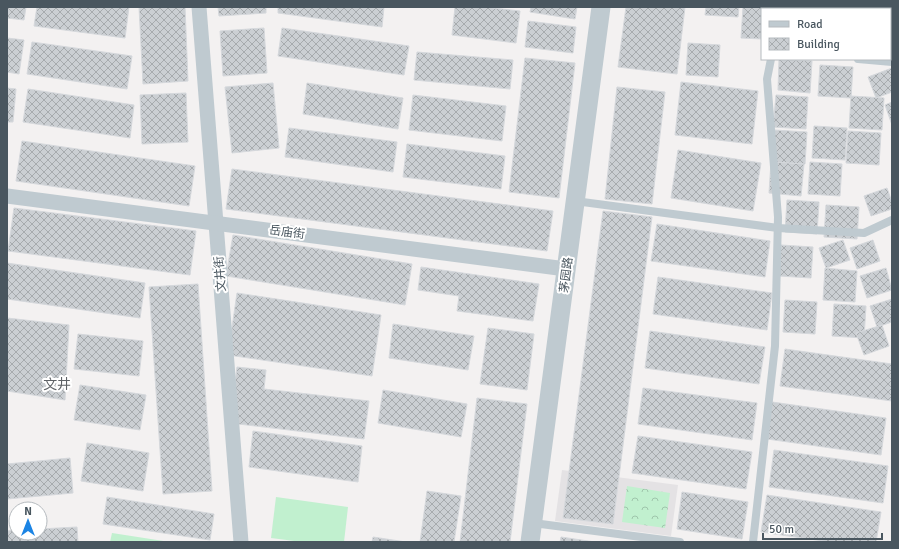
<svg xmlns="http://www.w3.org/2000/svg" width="899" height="549" font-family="Signika,'Noto Sans SC',sans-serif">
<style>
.education{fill:#e4e2e4}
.park{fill:url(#park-crowns)}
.pitch{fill:#c1f0cf}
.building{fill:url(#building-cross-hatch);stroke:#d5d8dc}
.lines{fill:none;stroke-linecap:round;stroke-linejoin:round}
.service{stroke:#bfcad0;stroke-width:8}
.minor{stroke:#bfcad0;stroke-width:15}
.tertiary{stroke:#bfcad0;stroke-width:19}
.labels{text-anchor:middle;stroke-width:4;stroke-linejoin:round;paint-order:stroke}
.street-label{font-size:12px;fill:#49565f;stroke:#fff}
.quarter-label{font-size:14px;fill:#5e6266;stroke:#fff}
</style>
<defs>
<pattern id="park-crowns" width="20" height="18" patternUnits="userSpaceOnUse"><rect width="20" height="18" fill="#c1f0cf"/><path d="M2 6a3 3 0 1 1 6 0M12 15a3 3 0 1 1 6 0" fill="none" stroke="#9fc5ab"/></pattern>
<pattern id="building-cross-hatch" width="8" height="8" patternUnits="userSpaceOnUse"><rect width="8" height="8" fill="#cbcfd3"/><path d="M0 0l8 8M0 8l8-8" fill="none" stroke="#a7abae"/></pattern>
</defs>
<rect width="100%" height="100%" fill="#f3f1f1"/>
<path class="education" d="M 562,470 L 678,485 L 671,536 L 555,521 Z"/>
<path class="park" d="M 627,486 L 670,493 L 665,528 L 622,522 Z"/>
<g class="pitch">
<path d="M 276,497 L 348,507 L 344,542 L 302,542 L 271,538 Z"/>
<path d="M 112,533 L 170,542 L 110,542 Z"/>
</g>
<g class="building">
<path d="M 7,7 L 26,7 L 24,20 L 7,18 Z"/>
<path d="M 37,7 L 129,7 L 125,38 L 34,26 Z"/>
<path d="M 139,7 L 185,7 L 188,81 L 143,84 Z"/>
<path d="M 218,7 L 266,7 L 266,13 L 219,16 Z"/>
<path d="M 278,7 L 384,7 L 382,27 L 278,13 Z"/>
<path d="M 455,7 L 485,7 L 520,11 L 516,43 L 452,35 Z"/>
<path d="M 531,7 L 577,7 L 575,19 L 530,12 Z"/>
<path d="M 626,7 L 685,7 L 677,74 L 618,67 Z"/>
<path d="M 706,7 L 739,7 L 738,17 L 705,15 Z"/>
<path d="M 743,7 L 776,8 L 762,9 L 762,39 L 741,38 Z"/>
<rect x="818" y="7" width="67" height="2"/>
<path d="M 528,21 L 576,27 L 573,53 L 525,47 Z"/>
<path d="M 264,28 L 267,73 L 223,76 L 220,31 Z"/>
<path d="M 282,28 L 409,46 L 404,75 L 278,56 Z"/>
<path d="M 7,38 L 24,40 L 19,74 L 7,72 Z"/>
<path d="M 32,42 L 132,56 L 127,89 L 27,74 Z"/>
<path d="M 688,43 L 720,45 L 718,77 L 686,75 Z"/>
<path d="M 417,52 L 513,60 L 510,89 L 414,80 Z"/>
<path d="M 525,58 L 575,63 L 559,198 L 509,192 Z"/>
<path d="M 779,59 L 812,61 L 810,93 L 778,90 Z"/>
<path d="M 820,65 L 853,67 L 851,98 L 818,96 Z"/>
<path d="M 892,68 L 892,92 L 876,98 L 868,77 Z"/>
<path d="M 681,82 L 758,91 L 752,144 L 675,135 Z"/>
<path d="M 273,83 L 279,148 L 232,153 L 225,87 Z"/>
<path d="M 307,83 L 403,98 L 398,129 L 303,114 Z"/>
<path d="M 617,87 L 665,92 L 652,204 L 605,199 Z"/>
<path d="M 7,88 L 16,89 L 13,122 L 7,122 Z"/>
<path d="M 28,89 L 134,105 L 130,138 L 23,122 Z"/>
<path d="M 186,93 L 188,142 L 142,144 L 140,95 Z"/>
<path d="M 413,95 L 506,106 L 502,141 L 409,130 Z"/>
<path d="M 776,95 L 808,97 L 806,129 L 773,127 Z"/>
<path d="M 851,96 L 884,98 L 882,130 L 849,128 Z"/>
<path d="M 892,102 L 892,125 L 885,105 Z"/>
<path d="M 814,126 L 847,128 L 845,160 L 812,158 Z"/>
<path d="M 289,128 L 397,142 L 393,172 L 285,157 Z"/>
<path d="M 774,130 L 807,132 L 805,164 L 772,162 Z"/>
<path d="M 848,131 L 881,133 L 879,165 L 846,163 Z"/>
<path d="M 22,141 L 195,166 L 189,206 L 16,181 Z"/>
<path d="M 407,144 L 505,156 L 501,189 L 403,177 Z"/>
<path d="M 678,150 L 761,163 L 753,211 L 671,198 Z"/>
<path d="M 771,162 L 804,164 L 801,196 L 769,193 Z"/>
<path d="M 810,162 L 842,164 L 840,196 L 808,194 Z"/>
<path d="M 232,169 L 553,211 L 547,251 L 226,209 Z"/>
<path d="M 887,188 L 892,202 L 892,209 L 871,216 L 864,196 Z"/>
<path d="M 787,200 L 819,202 L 817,234 L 785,232 Z"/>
<path d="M 826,205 L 859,207 L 857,239 L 824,237 Z"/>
<path d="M 14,208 L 196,231 L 190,275 L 8,251 Z"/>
<path d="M 603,211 L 652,217 L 613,524 L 563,518 Z"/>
<path d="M 657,224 L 770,241 L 765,277 L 651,261 Z"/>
<path d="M 233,235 L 412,264 L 405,305 L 226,276 Z"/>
<path d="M 843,240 L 850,260 L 826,268 L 819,248 Z"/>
<path d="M 873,240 L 880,261 L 857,269 L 850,248 Z"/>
<path d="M 781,245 L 813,247 L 811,278 L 779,276 Z"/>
<path d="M 7,263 L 145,283 L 140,318 L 7,299 Z"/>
<path d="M 421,267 L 539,284 L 533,321 L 457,311 L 459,296 L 418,290 Z"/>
<path d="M 825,268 L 857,271 L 855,302 L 823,300 Z"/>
<path d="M 886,268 L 892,290 L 867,298 L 860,276 Z"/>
<path d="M 658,277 L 772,293 L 767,330 L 653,314 Z"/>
<path d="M 198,284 L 212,491 L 163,494 L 149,287 Z"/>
<path d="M 237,293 L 381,315 L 372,376 L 228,355 Z"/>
<path d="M 892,299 L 892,322 L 877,327 L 870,306 Z"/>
<path d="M 785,300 L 817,302 L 815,334 L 783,332 Z"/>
<path d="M 834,304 L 866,306 L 864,338 L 832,336 Z"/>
<path d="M 7,318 L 69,325 L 65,400 L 7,391 Z"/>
<path d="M 393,324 L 474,336 L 468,370 L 389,358 Z"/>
<path d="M 882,325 L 889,346 L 864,355 L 856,333 Z"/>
<path d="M 488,328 L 534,334 L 527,390 L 480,384 Z"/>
<path d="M 650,331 L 765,347 L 759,384 L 645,368 Z"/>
<path d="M 78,334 L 143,341 L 139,376 L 74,369 Z"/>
<path d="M 785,349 L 892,364 L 892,401 L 780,386 Z"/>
<path d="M 237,367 L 266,370 L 264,389 L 369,401 L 364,439 L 230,423 Z"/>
<path d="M 80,385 L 146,395 L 140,430 L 74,420 Z"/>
<path d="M 643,388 L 757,403 L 752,440 L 638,424 Z"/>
<path d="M 383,390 L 467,404 L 461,437 L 378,423 Z"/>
<path d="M 477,398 L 527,404 L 510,542 L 460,542 Z"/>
<path d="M 772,402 L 886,418 L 881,455 L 767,439 Z"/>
<path d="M 253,431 L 362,446 L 358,482 L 249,467 Z"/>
<path d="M 638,436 L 752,452 L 746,489 L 632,473 Z"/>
<path d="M 87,443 L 149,453 L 143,491 L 81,481 Z"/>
<path d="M 774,450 L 888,466 L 883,503 L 769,487 Z"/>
<path d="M 70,458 L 73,493 L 7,499 L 7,464 Z"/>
<path d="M 427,491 L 461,496 L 454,542 L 420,542 Z"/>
<path d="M 682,492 L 748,502 L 742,539 L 677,529 Z"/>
<path d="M 767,495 L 881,512 L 876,542 L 830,542 L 761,532 Z"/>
<path d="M 107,497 L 214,514 L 210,540 L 103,524 Z"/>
<path d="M 77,527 L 78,542 L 7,542 L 7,531 L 16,530 L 16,533 L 40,533 L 40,529 Z"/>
<path d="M 373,537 L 406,542 L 372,542 Z"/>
<path d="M 561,537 L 595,542 L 560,542 Z"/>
</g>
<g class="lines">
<g class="service">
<path d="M 781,9 L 781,7"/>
<path d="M 858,59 L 892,62"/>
<path d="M 575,201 L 778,228 L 864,233 L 892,220"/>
<path d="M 533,523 L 680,542"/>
<path d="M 753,542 L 775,346 L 778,217 L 767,79 L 771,59"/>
</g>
<g class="minor">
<path d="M 199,7 L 241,542"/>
<path d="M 7,196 L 566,269"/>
</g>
<path class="tertiary" d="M 530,542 L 601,7"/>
</g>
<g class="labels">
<g class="street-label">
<text transform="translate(287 232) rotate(7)" y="4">岳庙街</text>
<text transform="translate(220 274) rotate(-95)" y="4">文井街</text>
<text transform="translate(566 275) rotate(-83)" y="4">茅园路</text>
</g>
<g class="quarter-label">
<text x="57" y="389">文井</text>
</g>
</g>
<rect width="899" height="549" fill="none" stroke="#49565f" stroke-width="16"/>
<rect x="761" y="8" width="130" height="52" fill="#ffffff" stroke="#b6bbbf"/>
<rect x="769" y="21" width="20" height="6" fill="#bfcad0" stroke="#b6bbbf"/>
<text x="797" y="28" font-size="12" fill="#49565f">Road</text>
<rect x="769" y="38" width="20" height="12" fill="url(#building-cross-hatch)" stroke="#b6bbbf"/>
<text x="797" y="48" font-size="12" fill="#49565f">Building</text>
<g transform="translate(28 521)"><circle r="19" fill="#ffffff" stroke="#b6bbbf"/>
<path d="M0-3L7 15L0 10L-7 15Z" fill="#1b84e4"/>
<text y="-6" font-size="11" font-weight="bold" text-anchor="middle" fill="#49565f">N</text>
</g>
<path d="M763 533v6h119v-6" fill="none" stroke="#49565f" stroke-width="2"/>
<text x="769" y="533" font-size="12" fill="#49565f" stroke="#ffffff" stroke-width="3" paint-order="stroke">50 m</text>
</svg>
